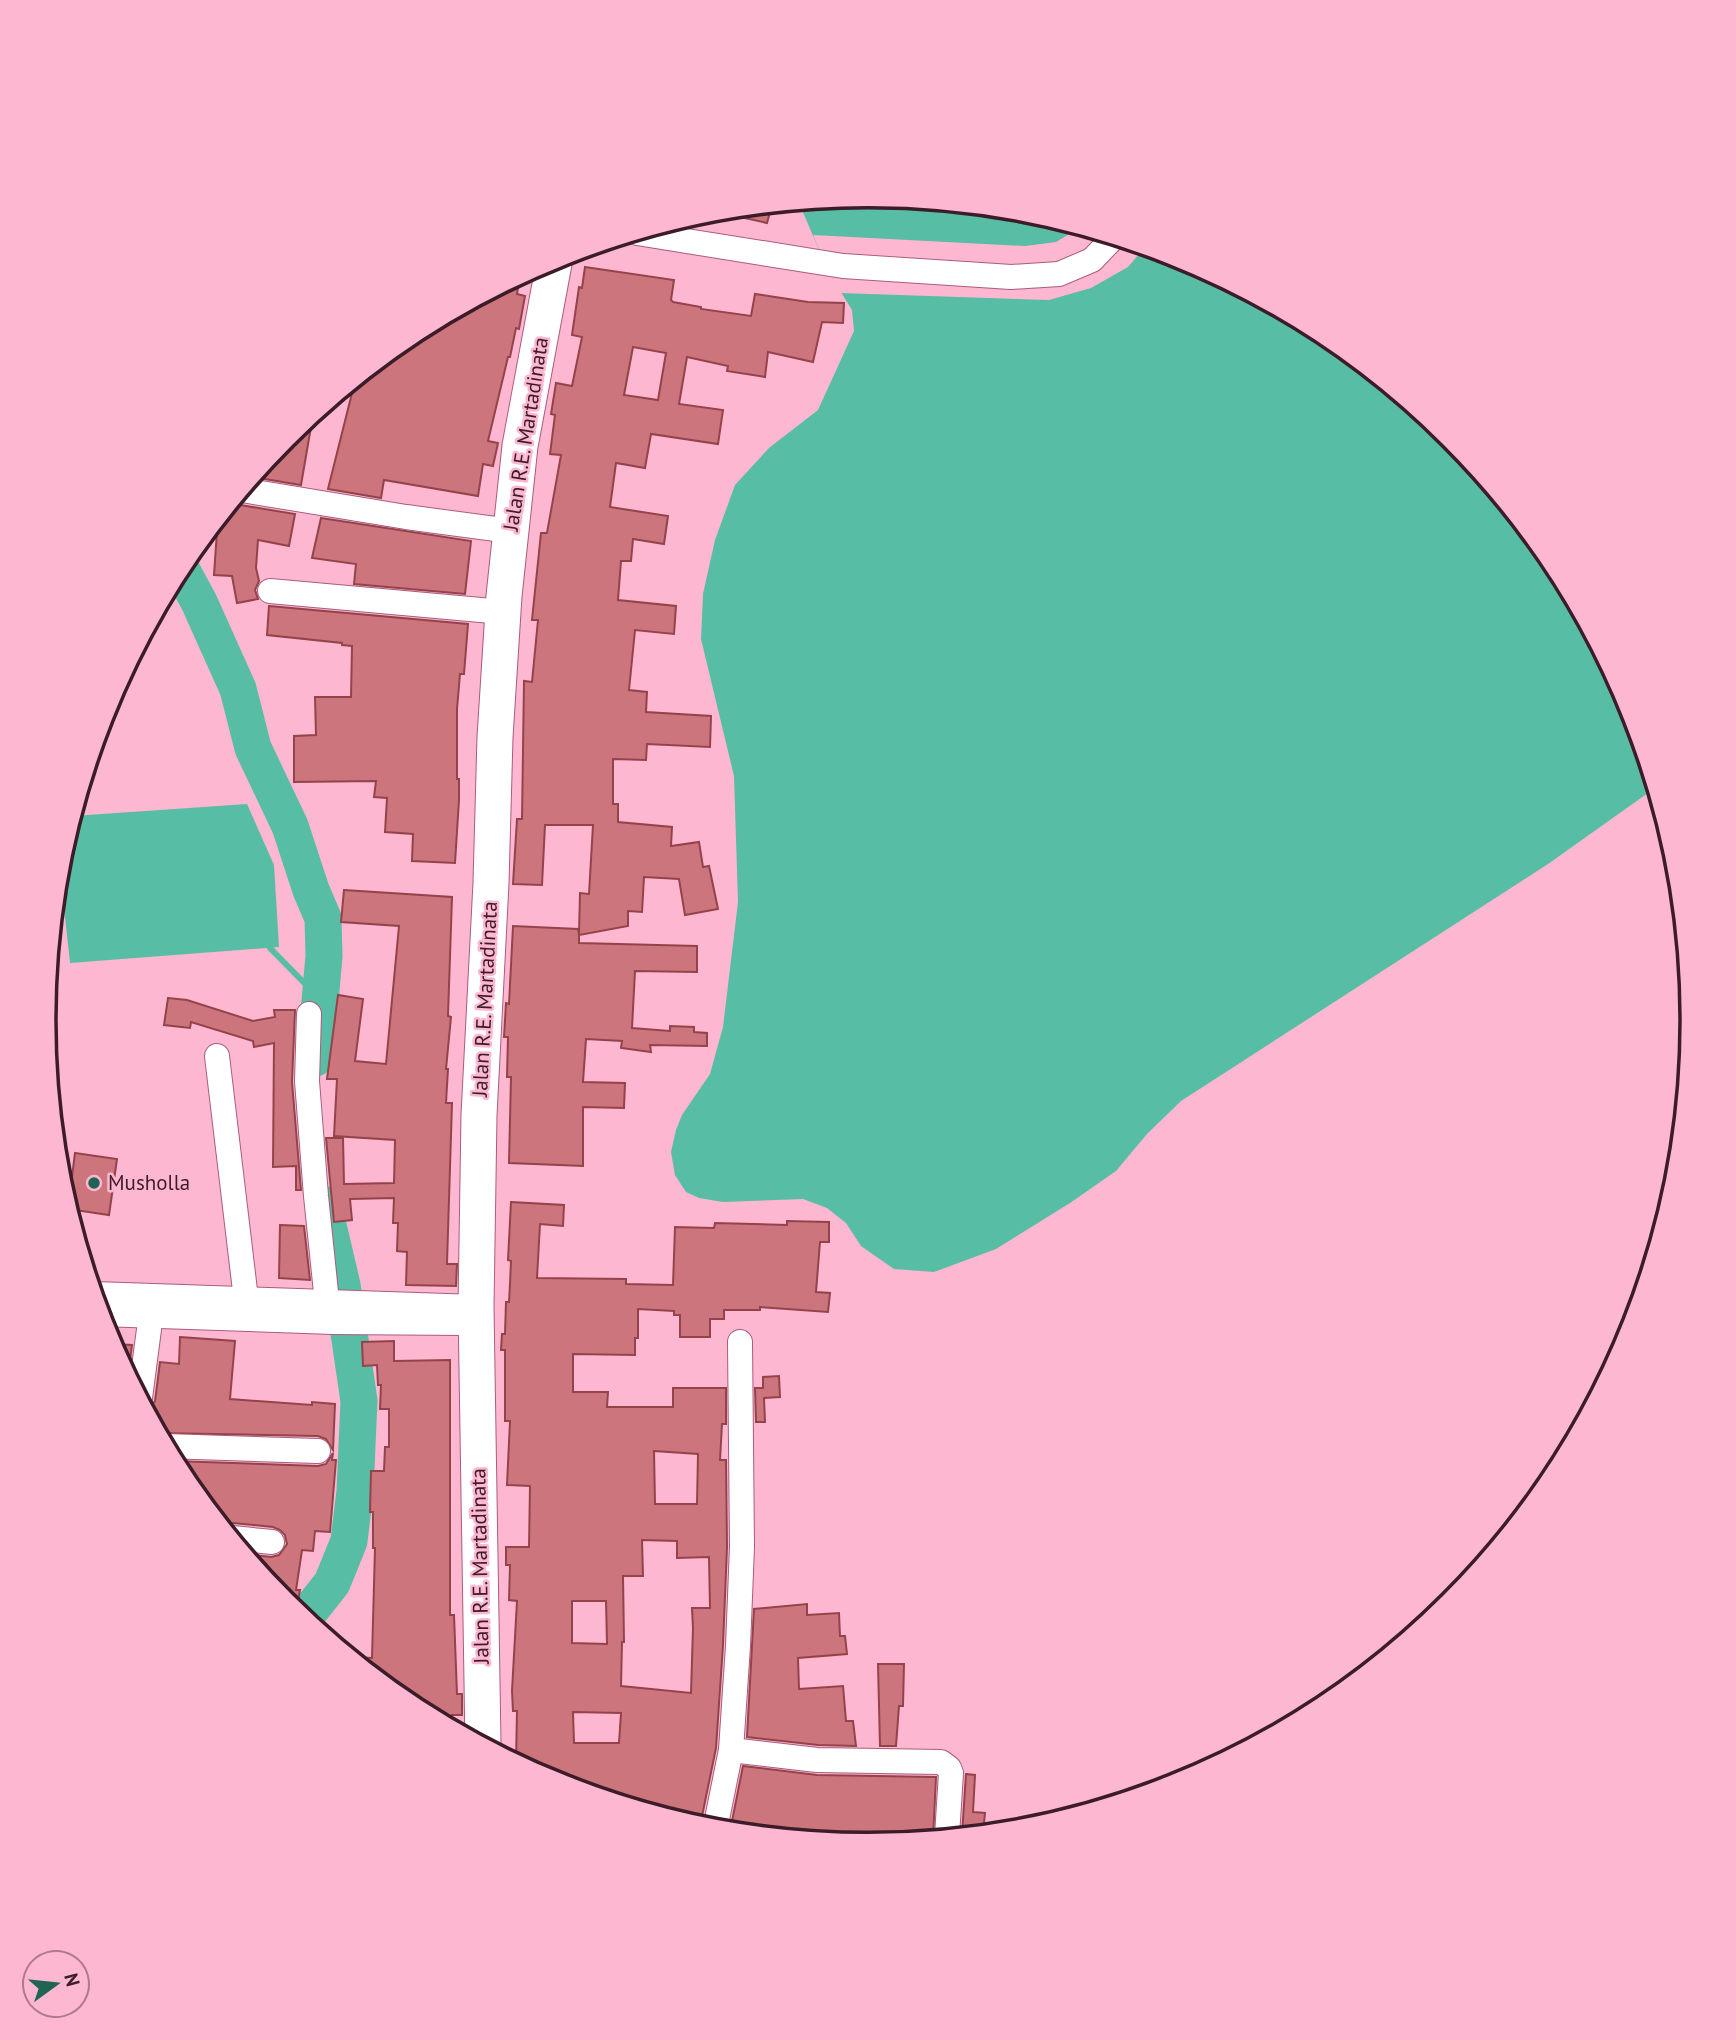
<svg xmlns="http://www.w3.org/2000/svg" width="1736" height="2040" font-family="'PT Sans',sans-serif">
<style>
.water{fill:#58bda5}
.pier{fill:#fdb7d0}
.lines{fill:none;stroke-linecap:round;stroke-linejoin:round}
.stream{stroke:#58bda5;stroke-width:6}
.river{stroke:#58bda5;stroke-width:37}
.building{fill:#cc757c;stroke:#94434b;stroke-width:2;fill-rule:evenodd}
.minor-casing{stroke:#ab5c7c;stroke-width:26}
.highway-casing{stroke:#ab5c7c;stroke-width:37}
.minor{stroke:#fff;stroke-width:24}
.highway{stroke:#fff;stroke-width:35}
.poi-dot{fill:#206455;stroke:#fdb7d0;stroke-width:2.5}
.labels{text-anchor:middle;stroke-width:5;stroke-linejoin:round;paint-order:stroke}
.street-label{font-size:21px;fill:#3d1c2a;stroke:#fdb7d0}
.poi-label{font-size:21px;fill:#3d1c2a;stroke:#fdb7d0;text-anchor:start}
.rim{fill:none;stroke:#3d1c2a;stroke-width:3.5}
</style>
<rect width="100%" height="100%" fill="#fdb7d0"/>
<g class="water">
<path d="M 868,196 L 1029,212 L 1184,259 L 1326,335 L 1451,437 L 1554,562 L 1630,705 L 1655,788 L 1548,864 L 1181,1101 L 1147,1134 L 1116,1171 L 1070,1203 L 996,1249 L 934,1272 L 894,1269 L 861,1246 L 846,1223 L 827,1208 L 803,1199 L 723,1202 L 699,1198 L 686,1192 L 675,1175 L 671,1152 L 676,1130 L 682,1115 L 710,1074 L 723,1027 L 738,902 L 734,776 L 701,639 L 703,594 L 715,540 L 735,485 L 769,448 L 818,410 L 854,331 L 852,310 L 829,273 L 799,203 Z"/>
<path d="M 247,804 L 274,865 L 279,947 L 70,963 L 59,861 L 73,816 Z"/>
</g>
<path class="pier" d="M 1081,227 L 1145,247 L 1128,267 L 1091,288 L 1049,300 L 840,293 L 829,273 L 813,235 L 1025,246 L 1056,242 Z"/>
<g class="lines">
<path class="stream" d="M 270,948 L 320,999"/>
<g class="river">
<path d="M 180,567 L 199,602 L 238,689 L 253,748 L 290,826 L 311,890 L 323,918 L 324,956 L 315,1058"/>
<path d="M 300,1615 L 309,1612 L 332,1583 L 349,1541 L 355,1491 L 359,1401 L 342,1285 L 323,1204"/>
</g>
</g>
<g class="building">
<path d="M 772,205 L 767,223 L 722,213 L 723,210 Z"/>
<path d="M 585,267 L 674,280 L 671,300 L 673,302 L 701,307 L 701,309 L 751,316 L 755,294 L 808,302 L 844,303 L 843,323 L 822,322 L 813,362 L 768,352 L 765,377 L 727,371 L 728,366 L 687,357 L 679,404 L 723,410 L 718,444 L 651,434 L 645,468 L 616,463 L 610,507 L 668,516 L 664,544 L 633,539 L 631,561 L 621,561 L 618,600 L 676,606 L 674,634 L 635,630 L 629,690 L 647,692 L 646,712 L 711,716 L 710,747 L 647,744 L 646,760 L 613,759 L 613,804 L 618,804 L 618,822 L 672,827 L 671,846 L 699,842 L 703,867 L 709,866 L 718,909 L 685,915 L 679,879 L 644,877 L 642,912 L 628,911 L 628,926 L 579,935 L 579,943 L 697,946 L 697,972 L 635,971 L 632,1028 L 670,1031 L 670,1026 L 694,1027 L 694,1032 L 707,1033 L 707,1046 L 650,1045 L 651,1052 L 621,1048 L 622,1041 L 586,1039 L 583,1082 L 625,1083 L 624,1108 L 583,1107 L 583,1166 L 509,1163 L 511,1077 L 507,1077 L 508,1037 L 504,1037 L 506,1003 L 509,1004 L 513,926 L 578,929 L 579,934 L 580,893 L 589,894 L 593,825 L 545,825 L 542,885 L 513,884 L 517,819 L 522,819 L 524,681 L 532,682 L 538,620 L 532,620 L 541,533 L 547,533 L 561,455 L 550,454 L 555,415 L 551,414 L 556,383 L 572,386 L 582,337 L 572,335 L 579,287 L 582,288 ZM 633,347 L 666,353 L 658,400 L 624,395 Z"/>
<path d="M 520,276 L 517,294 L 525,296 L 519,329 L 516,328 L 510,357 L 508,357 L 488,441 L 498,443 L 493,466 L 483,464 L 478,496 L 384,480 L 381,498 L 328,489 L 355,381 L 410,334 Z"/>
<path d="M 300,425 L 311,427 L 301,485 L 253,477 L 285,437 Z"/>
<path d="M 233,501 L 240,505 L 295,514 L 289,546 L 258,540 L 256,568 L 259,581 L 255,590 L 258,599 L 237,603 L 232,576 L 214,575 L 217,531 L 209,530 Z"/>
<path d="M 321,518 L 471,541 L 465,594 L 354,584 L 356,564 L 312,558 Z"/>
<path d="M 269,606 L 468,624 L 464,674 L 460,674 L 457,709 L 457,779 L 459,779 L 459,800 L 455,863 L 412,861 L 413,834 L 385,832 L 387,798 L 374,797 L 376,781 L 294,782 L 294,736 L 316,735 L 315,697 L 351,697 L 352,646 L 342,645 L 342,643 L 267,635 Z"/>
<path d="M 344,890 L 452,897 L 448,1016 L 451,1017 L 446,1069 L 448,1069 L 446,1103 L 452,1103 L 447,1264 L 457,1264 L 456,1286 L 406,1285 L 407,1252 L 397,1251 L 398,1223 L 393,1223 L 394,1198 L 350,1199 L 352,1220 L 334,1222 L 326,1138 L 343,1138 L 344,1184 L 394,1183 L 395,1140 L 334,1136 L 337,1079 L 327,1079 L 338,995 L 363,999 L 355,1061 L 386,1064 L 399,926 L 341,922 Z"/>
<path d="M 168,998 L 187,1000 L 253,1021 L 275,1017 L 274,1010 L 295,1010 L 292,1082 L 301,1190 L 296,1190 L 296,1166 L 273,1167 L 274,1043 L 254,1047 L 253,1041 L 191,1022 L 190,1028 L 164,1025 Z"/>
<path d="M 75,1153 L 117,1159 L 109,1215 L 68,1209 Z"/>
<path d="M 511,1202 L 564,1205 L 563,1226 L 540,1224 L 537,1278 L 626,1279 L 626,1284 L 673,1285 L 675,1227 L 714,1228 L 715,1223 L 787,1225 L 787,1221 L 829,1222 L 829,1242 L 820,1242 L 816,1292 L 830,1293 L 828,1312 L 760,1307 L 760,1310 L 724,1310 L 724,1319 L 710,1319 L 710,1337 L 680,1337 L 680,1315 L 674,1315 L 674,1311 L 638,1309 L 638,1338 L 635,1338 L 635,1355 L 573,1354 L 573,1392 L 608,1392 L 607,1407 L 673,1407 L 673,1388 L 726,1388 L 726,1424 L 722,1424 L 720,1460 L 726,1460 L 727,1547 L 723,1645 L 716,1748 L 700,1826 L 552,1781 L 516,1762 L 517,1711 L 513,1711 L 512,1691 L 517,1601 L 509,1600 L 510,1565 L 506,1565 L 506,1547 L 529,1547 L 530,1486 L 507,1485 L 510,1421 L 505,1421 L 505,1350 L 501,1350 L 502,1334 L 505,1334 L 506,1302 L 509,1302 L 510,1284 L 511,1261 L 508,1260 ZM 654,1451 L 698,1454 L 697,1504 L 655,1504 ZM 642,1540 L 677,1541 L 677,1558 L 709,1557 L 710,1608 L 692,1608 L 693,1628 L 691,1693 L 621,1686 L 622,1642 L 624,1642 L 623,1576 L 643,1576 ZM 572,1601 L 606,1601 L 607,1644 L 572,1643 ZM 573,1712 L 621,1713 L 619,1743 L 574,1743 Z"/>
<path d="M 280,1225 L 304,1226 L 310,1280 L 279,1278 Z"/>
<path d="M 180,1337 L 235,1341 L 230,1399 L 312,1405 L 312,1402 L 335,1404 L 333,1450 L 326,1439 L 318,1436 L 158,1433 L 147,1411 L 155,1401 L 160,1362 L 179,1364 Z"/>
<path d="M 394,1341 L 394,1361 L 450,1360 L 450,1615 L 454,1615 L 457,1694 L 462,1694 L 462,1715 L 452,1715 L 452,1728 L 410,1705 L 352,1657 L 372,1658 L 375,1548 L 373,1548 L 373,1512 L 370,1512 L 371,1471 L 384,1471 L 385,1447 L 389,1447 L 389,1409 L 380,1409 L 381,1385 L 378,1385 L 377,1365 L 363,1366 L 362,1342 Z"/>
<path d="M 111,1344 L 132,1345 L 128,1376 L 126,1372 Z"/>
<path d="M 779,1376 L 780,1397 L 764,1398 L 765,1422 L 756,1422 L 755,1388 L 763,1388 L 763,1377 Z"/>
<path d="M 333,1453 L 332,1460 L 336,1460 L 330,1532 L 315,1531 L 313,1551 L 302,1550 L 296,1590 L 300,1590 L 296,1612 L 285,1603 L 245,1554 L 271,1557 L 279,1555 L 287,1544 L 285,1535 L 280,1530 L 273,1527 L 233,1523 L 223,1527 L 182,1478 L 174,1461 L 318,1466 L 326,1464 Z"/>
<path d="M 807,1604 L 807,1615 L 839,1613 L 840,1636 L 845,1636 L 847,1654 L 798,1658 L 799,1689 L 843,1686 L 846,1721 L 853,1721 L 856,1746 L 818,1745 L 747,1737 L 754,1609 Z"/>
<path d="M 878,1664 L 904,1664 L 903,1706 L 899,1706 L 896,1746 L 880,1746 Z"/>
<path d="M 743,1766 L 817,1775 L 936,1777 L 933,1838 L 875,1844 L 730,1831 Z"/>
<path d="M 966,1774 L 975,1775 L 973,1812 L 985,1813 L 983,1833 L 962,1835 Z"/>
</g>
<g class="lines">
<g class="minor-casing">
<g id="minor">
<path d="M 637,233 L 843,266 L 1011,277 L 1059,274 L 1092,260 L 1114,237"/>
<path d="M 242,490 L 406,517 L 511,531"/>
<path d="M 270,591 L 503,612"/>
<path d="M 309,1014 L 307,1081 L 316,1196 L 327,1302"/>
<path d="M 217,1056 L 246,1299"/>
<path d="M 94,1294 L 476,1307"/>
<path d="M 100,1314 L 333,1322 L 466,1323"/>
<path d="M 140,1398 L 151,1314"/>
<path d="M 165,1446 L 318,1451"/>
<path d="M 232,1538 L 272,1542"/>
<path d="M 731,1750 L 817,1760 L 941,1762 L 949,1768 L 951,1773 L 947,1836"/>
<path d="M 715,1829 L 731,1750 L 738,1646 L 742,1547 L 740,1342"/>
</g>
</g>
<g class="highway-casing">
<path id="highway" d="M 483,1744 L 476,1307 L 479,1115 L 491,883 L 495,737 L 504,596 L 520,446 L 555,258"/>
</g>
<use href="#minor" class="minor"/>
<use href="#highway" class="highway"/>
</g>
<circle class="poi-dot" cx="94" cy="1183" r="7"/>
<g class="labels">
<g class="street-label">
<text transform="translate(526 434) rotate(-81)" y="7">Jalan R.E. Martadinata</text>
<text transform="translate(485 999) rotate(-87)" y="7">Jalan R.E. Martadinata</text>
<text transform="translate(480 1566) rotate(-91)" y="7">Jalan R.E. Martadinata</text>
</g>
<g class="poi-label">
<text x="108" y="1190">Musholla</text>
</g>
</g>
<path d="M0 0H1736V2040H0ZM56 1020a812 812 0 1 1 1624 0a812 812 0 1 1-1624 0Z" fill="#fdb7d0" fill-rule="evenodd"/>
<path class="rim" d="M56 1020a812 812 0 1 1 1624 0a812 812 0 1 1-1624 0Z"/>
<g transform="translate(56 1984) rotate(75)"><circle r="33" fill="#fdb7d0" stroke="#b0798e" stroke-width="2"/>
<path d="M0-5L12 26L0 18L-12 26Z" fill="#206455"/>
<text y="-10" font-size="19" font-weight="bold" text-anchor="middle" fill="#3d1c2a">N</text>
</g>
</svg>
